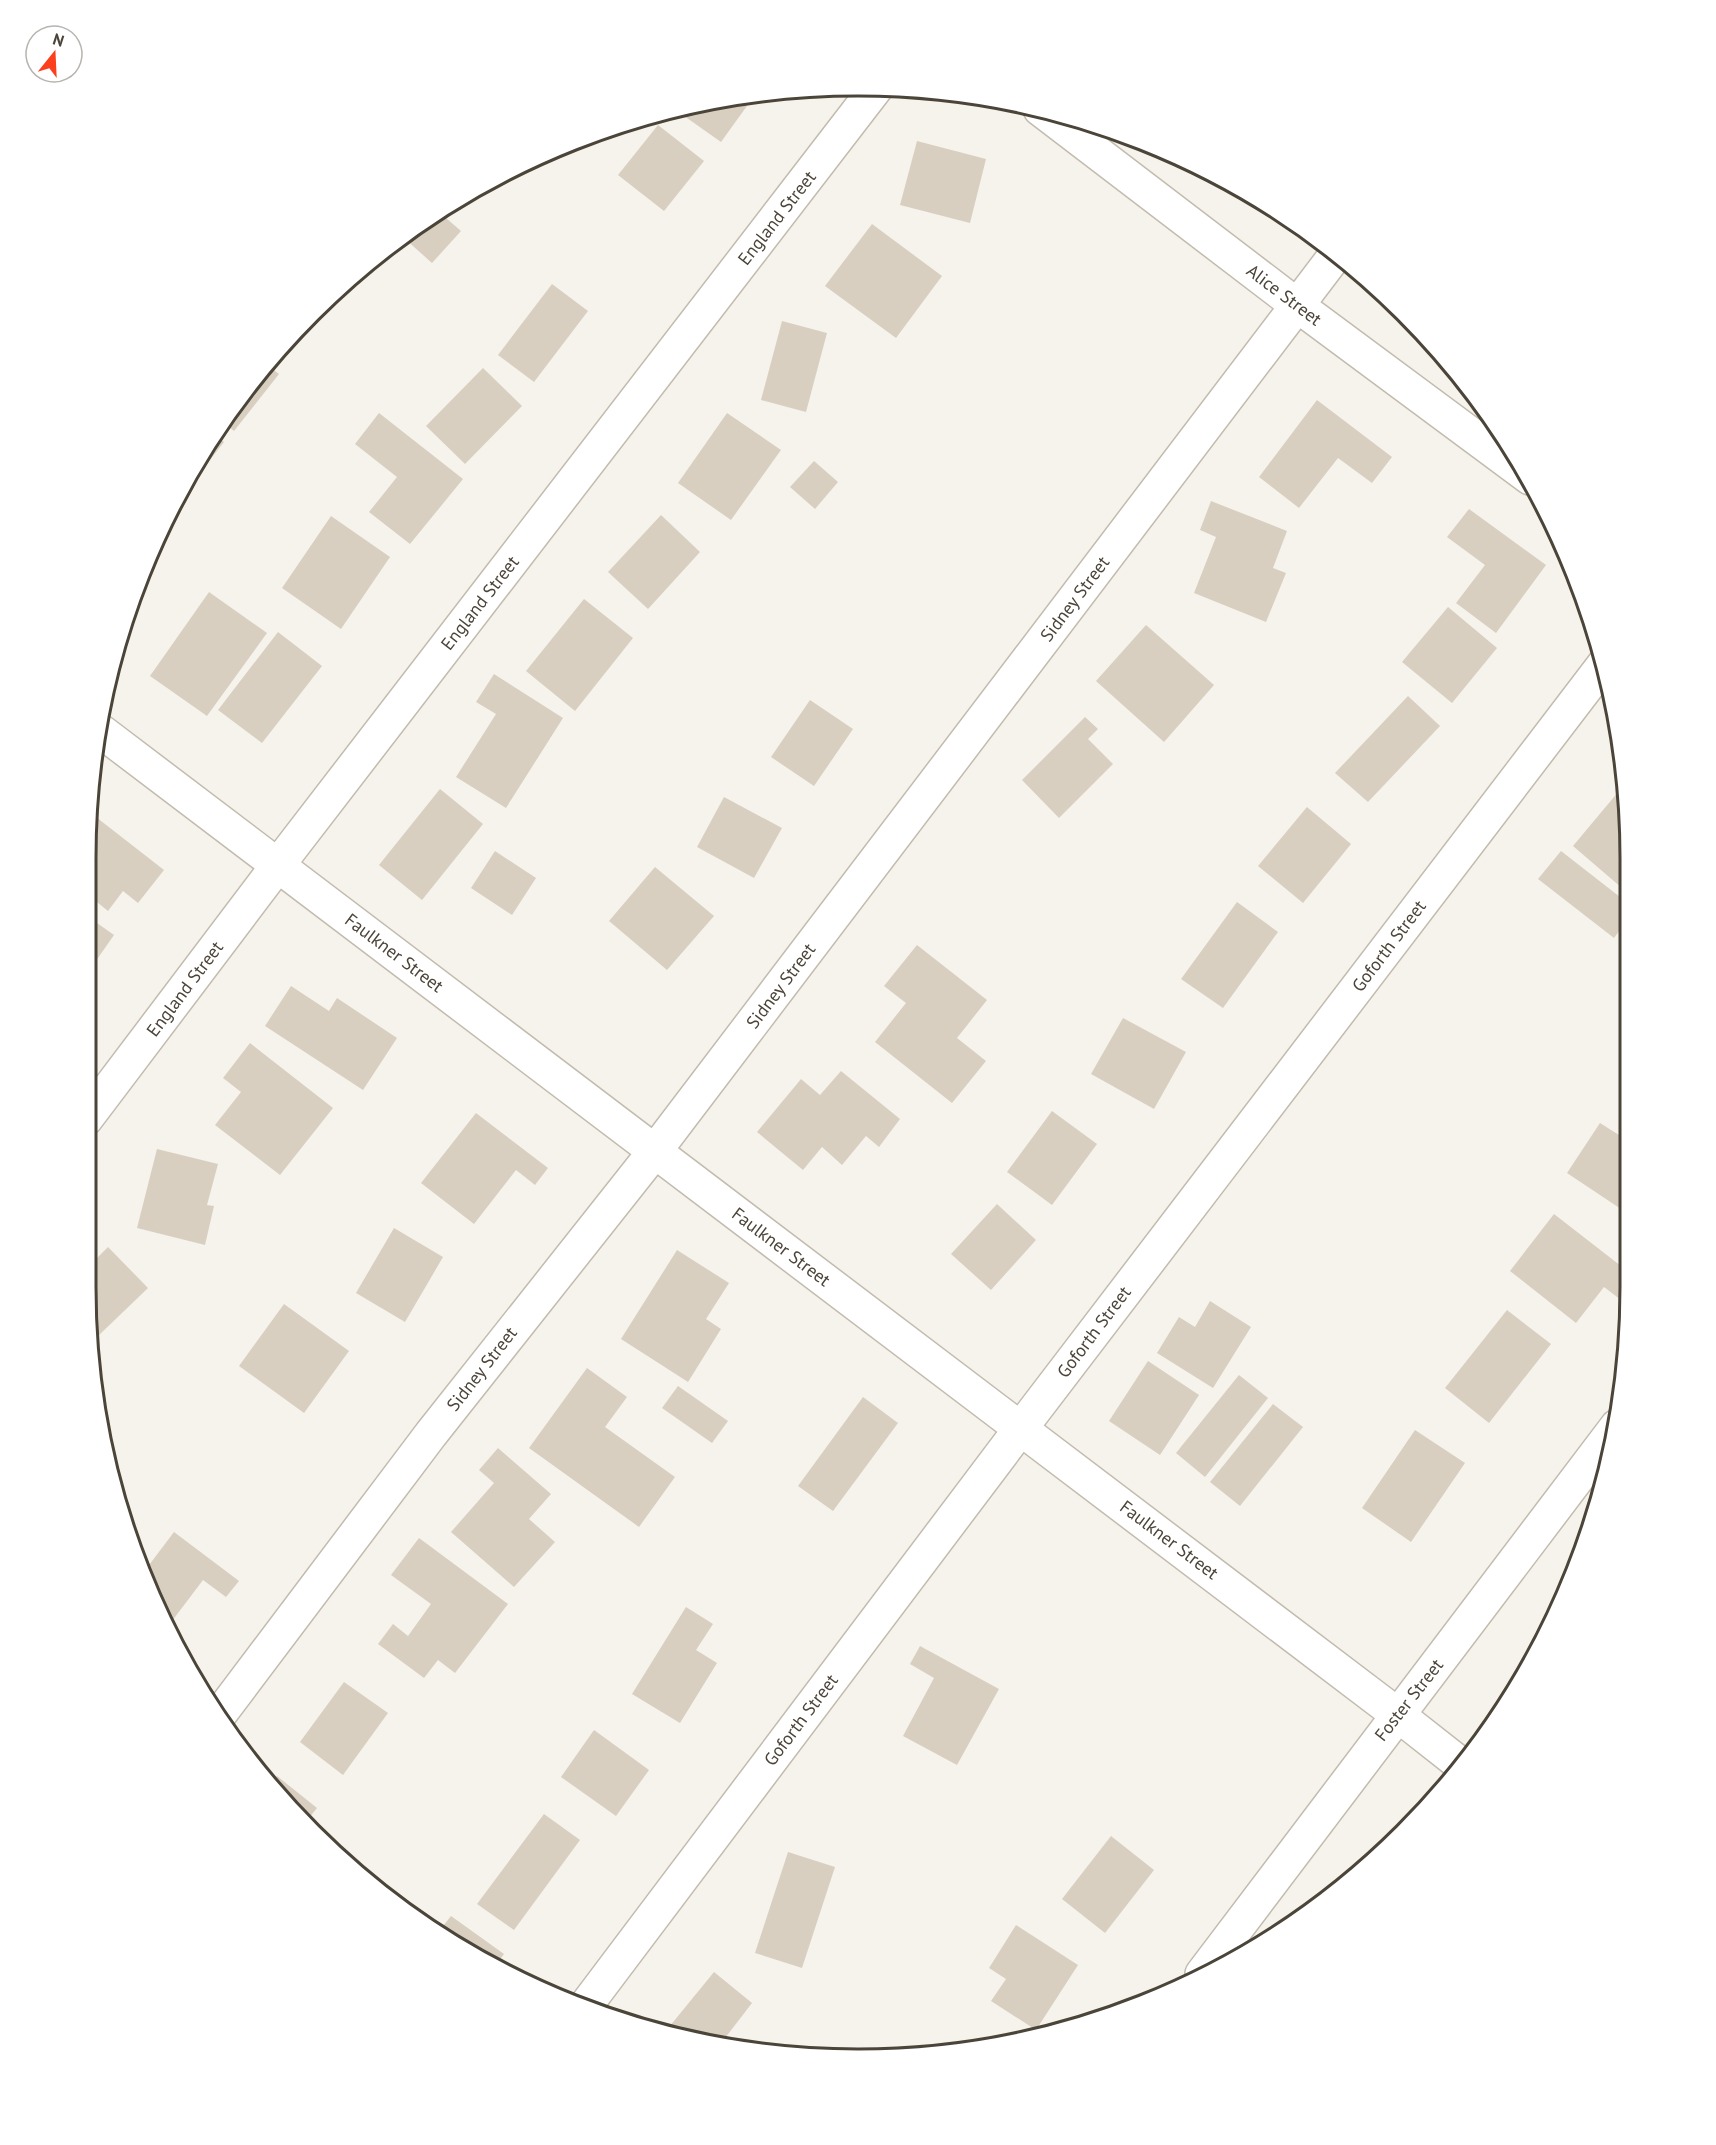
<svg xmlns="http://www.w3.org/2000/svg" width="1716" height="2145" font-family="'PT Sans',sans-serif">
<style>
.building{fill:#d8cfc1}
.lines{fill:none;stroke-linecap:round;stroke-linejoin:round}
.minor-casing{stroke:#c2bbae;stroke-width:36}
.minor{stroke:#fff;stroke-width:33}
.labels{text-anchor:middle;stroke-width:4.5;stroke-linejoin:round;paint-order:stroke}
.street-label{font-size:18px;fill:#4b4439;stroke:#fff}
.rim{fill:none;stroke:#4b4439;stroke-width:3}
</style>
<rect width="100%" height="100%" fill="#f6f3ec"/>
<g class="building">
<path d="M 757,92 L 721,142 L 677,111 L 701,105 Z"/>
<path d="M 658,125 L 704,161 L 664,211 L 618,175 Z"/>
<path d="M 917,141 L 986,159 L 970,223 L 900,205 Z"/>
<path d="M 439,212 L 461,231 L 432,263 L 404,238 Z"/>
<path d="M 872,224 L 942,276 L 896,338 L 825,286 Z"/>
<path d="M 552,284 L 588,311 L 534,382 L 498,355 Z"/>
<path d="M 308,318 L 281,357 L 275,352 L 277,349 Z"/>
<path d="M 782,321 L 827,333 L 806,412 L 761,400 Z"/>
<path d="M 266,364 L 279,374 L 234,431 L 224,423 Z"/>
<path d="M 483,368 L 522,406 L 465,464 L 426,426 Z"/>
<path d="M 1317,400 L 1392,457 L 1372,483 L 1338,458 L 1299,508 L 1259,477 Z"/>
<path d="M 379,413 L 463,479 L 410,544 L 369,512 L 397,477 L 355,444 Z"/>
<path d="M 727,413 L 781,450 L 731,520 L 678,483 Z"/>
<path d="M 215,435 L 224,442 L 179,499 L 177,497 L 189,472 Z"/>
<path d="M 814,461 L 838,482 L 815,509 L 790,487 Z"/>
<path d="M 1211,501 L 1287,531 L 1273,568 L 1286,573 L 1266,622 L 1194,593 L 1216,537 L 1200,530 Z"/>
<path d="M 1469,509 L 1546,565 L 1496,633 L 1456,603 L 1485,565 L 1447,537 Z"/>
<path d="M 661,515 L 700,552 L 648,609 L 608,572 Z"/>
<path d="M 331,516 L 390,557 L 341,629 L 282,588 Z"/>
<path d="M 209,592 L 267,633 L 207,716 L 150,676 Z"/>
<path d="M 584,599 L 633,638 L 575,711 L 526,671 Z"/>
<path d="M 1448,607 L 1497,648 L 1452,703 L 1402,662 Z"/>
<path d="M 1146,625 L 1214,685 L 1164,742 L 1096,681 Z"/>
<path d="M 278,632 L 322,666 L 262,743 L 218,710 Z"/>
<path d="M 494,674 L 563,718 L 506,808 L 456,777 L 496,714 L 476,702 Z"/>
<path d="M 1408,696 L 1440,726 L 1368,802 L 1335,773 Z"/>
<path d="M 810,700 L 853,729 L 814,786 L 771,757 Z"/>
<path d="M 1085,717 L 1098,729 L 1088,739 L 1113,764 L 1059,818 L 1022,780 Z"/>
<path d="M 1624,785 L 1629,807 L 1629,894 L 1573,846 Z"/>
<path d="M 440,789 L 483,824 L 422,900 L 379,865 Z"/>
<path d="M 724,797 L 782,828 L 754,878 L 697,847 Z"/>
<path d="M 1307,807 L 1351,844 L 1303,903 L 1258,866 Z"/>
<path d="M 87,810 L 164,870 L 138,903 L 123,891 L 108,911 L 87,894 Z"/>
<path d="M 495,851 L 536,878 L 512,915 L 471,888 Z"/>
<path d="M 1561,851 L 1629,904 L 1629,918 L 1614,938 L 1538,879 Z"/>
<path d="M 655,867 L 714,916 L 667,970 L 609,921 Z"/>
<path d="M 1237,902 L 1278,932 L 1223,1008 L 1181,979 Z"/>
<path d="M 87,916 L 114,935 L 93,965 L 87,961 Z"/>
<path d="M 917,945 L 987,1000 L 957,1038 L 986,1061 L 952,1103 L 875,1042 L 906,1003 L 884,986 Z"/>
<path d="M 291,986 L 329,1011 L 337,998 L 397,1038 L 363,1090 L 265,1026 Z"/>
<path d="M 1123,1018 L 1186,1052 L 1154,1109 L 1091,1074 Z"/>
<path d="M 250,1043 L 333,1108 L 280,1175 L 215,1125 L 241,1092 L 223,1078 Z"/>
<path d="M 841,1071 L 900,1119 L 879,1147 L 866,1136 L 842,1165 L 822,1147 L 803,1170 L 757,1132 L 801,1079 L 820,1095 Z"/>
<path d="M 1052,1111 L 1097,1144 L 1052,1205 L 1007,1172 Z"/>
<path d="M 476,1113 L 548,1168 L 535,1185 L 516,1170 L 474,1224 L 421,1183 Z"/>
<path d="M 1600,1123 L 1630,1142 L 1630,1215 L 1567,1173 Z"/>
<path d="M 157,1149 L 218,1164 L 207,1205 L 214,1206 L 205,1245 L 137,1228 Z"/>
<path d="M 997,1204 L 1036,1240 L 991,1290 L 951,1254 Z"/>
<path d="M 1554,1214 L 1630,1273 L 1630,1297 L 1625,1303 L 1604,1287 L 1576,1323 L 1510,1271 Z"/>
<path d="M 394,1228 L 443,1257 L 405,1322 L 356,1293 Z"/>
<path d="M 108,1247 L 148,1288 L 97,1337 L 91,1331 L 86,1287 L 86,1269 Z"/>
<path d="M 677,1250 L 729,1283 L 706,1319 L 721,1329 L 688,1382 L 621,1339 Z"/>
<path d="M 1210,1301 L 1251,1327 L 1213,1388 L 1157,1353 L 1179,1317 L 1195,1327 Z"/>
<path d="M 284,1304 L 349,1351 L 304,1413 L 239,1366 Z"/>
<path d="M 1507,1310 L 1551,1344 L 1489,1423 L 1445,1388 Z"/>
<path d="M 1148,1361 L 1199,1395 L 1160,1455 L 1109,1421 Z"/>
<path d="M 587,1368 L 627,1397 L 605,1427 L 675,1477 L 639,1527 L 529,1448 Z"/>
<path d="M 1239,1375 L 1268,1398 L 1205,1477 L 1176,1453 Z"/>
<path d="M 678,1386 L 728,1421 L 712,1443 L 662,1408 Z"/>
<path d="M 863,1397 L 898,1423 L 833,1511 L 798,1486 Z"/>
<path d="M 1273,1404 L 1303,1427 L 1240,1506 L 1210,1482 Z"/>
<path d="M 1415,1430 L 1465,1463 L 1411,1542 L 1362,1508 Z"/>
<path d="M 498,1448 L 551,1494 L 529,1519 L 555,1542 L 514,1587 L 451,1532 L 494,1483 L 479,1470 Z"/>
<path d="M 174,1532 L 239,1581 L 226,1597 L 203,1580 L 169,1625 L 146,1569 Z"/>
<path d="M 419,1538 L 508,1604 L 455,1673 L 438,1660 L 424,1678 L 378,1644 L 393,1624 L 408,1636 L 431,1604 L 391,1575 Z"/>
<path d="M 686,1607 L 713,1624 L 696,1650 L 717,1663 L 680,1723 L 632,1694 Z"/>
<path d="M 920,1646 L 999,1689 L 957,1765 L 903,1736 L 934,1678 L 910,1664 Z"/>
<path d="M 344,1682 L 388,1713 L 343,1775 L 300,1742 Z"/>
<path d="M 594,1730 L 649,1770 L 616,1816 L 561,1777 Z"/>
<path d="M 277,1776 L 317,1808 L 304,1824 L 272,1781 Z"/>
<path d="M 544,1814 L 580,1840 L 514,1930 L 477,1904 Z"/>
<path d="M 1111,1836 L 1154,1870 L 1105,1933 L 1062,1899 Z"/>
<path d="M 788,1852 L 835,1867 L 802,1968 L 755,1953 Z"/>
<path d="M 451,1916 L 504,1954 L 495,1966 L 471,1956 L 439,1931 Z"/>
<path d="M 1016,1925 L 1078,1965 L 1036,2030 L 991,2001 L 1006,1979 L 989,1968 Z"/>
<path d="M 714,1972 L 752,2003 L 722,2042 L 668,2034 L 665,2032 Z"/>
</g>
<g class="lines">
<g class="minor-casing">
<g id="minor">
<path d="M 1040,109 L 1298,306 L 1530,478"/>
<path d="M 102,732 L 1398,1715 L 1459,1763"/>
<path d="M 86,1119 L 278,865 L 876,88"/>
<path d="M 220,1714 L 431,1434 L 655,1151 L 1337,253"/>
<path d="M 1202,1974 L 1617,1426"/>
<path d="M 587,2004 L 1021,1428 L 1605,663"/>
</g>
</g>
<use href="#minor" class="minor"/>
</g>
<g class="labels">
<g class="street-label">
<text transform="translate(777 218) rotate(-52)" y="6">England Street</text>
<text transform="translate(1284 295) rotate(37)" y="6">Alice Street</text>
<text transform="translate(1075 599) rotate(-53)" y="6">Sidney Street</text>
<text transform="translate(480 603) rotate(-52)" y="6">England Street</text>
<text transform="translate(1389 946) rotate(-53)" y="6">Goforth Street</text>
<text transform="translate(394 953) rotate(37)" y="6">Faulkner Street</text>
<text transform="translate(781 986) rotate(-53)" y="6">Sidney Street</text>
<text transform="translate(185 989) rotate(-53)" y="6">England Street</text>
<text transform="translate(781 1247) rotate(37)" y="6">Faulkner Street</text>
<text transform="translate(1094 1332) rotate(-53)" y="6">Goforth Street</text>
<text transform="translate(482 1369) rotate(-52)" y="6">Sidney Street</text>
<text transform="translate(1169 1540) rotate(37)" y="6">Faulkner Street</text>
<text transform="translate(1409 1700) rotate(-52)" y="6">Foster Street</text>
<text transform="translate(801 1720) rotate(-53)" y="6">Goforth Street</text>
</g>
</g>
<path d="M0 0H1716V2145H0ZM858 96H858A762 762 0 0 1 1620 858V1287A762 762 0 0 1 858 2049H858A762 762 0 0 1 96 1287V858A762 762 0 0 1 858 96Z" fill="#fff" fill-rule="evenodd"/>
<path class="rim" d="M858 96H858A762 762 0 0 1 1620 858V1287A762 762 0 0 1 858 2049H858A762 762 0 0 1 96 1287V858A762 762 0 0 1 858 96Z"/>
<g transform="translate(54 54) rotate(18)"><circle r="28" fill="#ffffff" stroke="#b7b4b0" stroke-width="1.5"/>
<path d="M0-4.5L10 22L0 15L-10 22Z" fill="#fc3f1d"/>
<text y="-9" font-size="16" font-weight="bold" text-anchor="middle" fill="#4b4439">N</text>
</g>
</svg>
